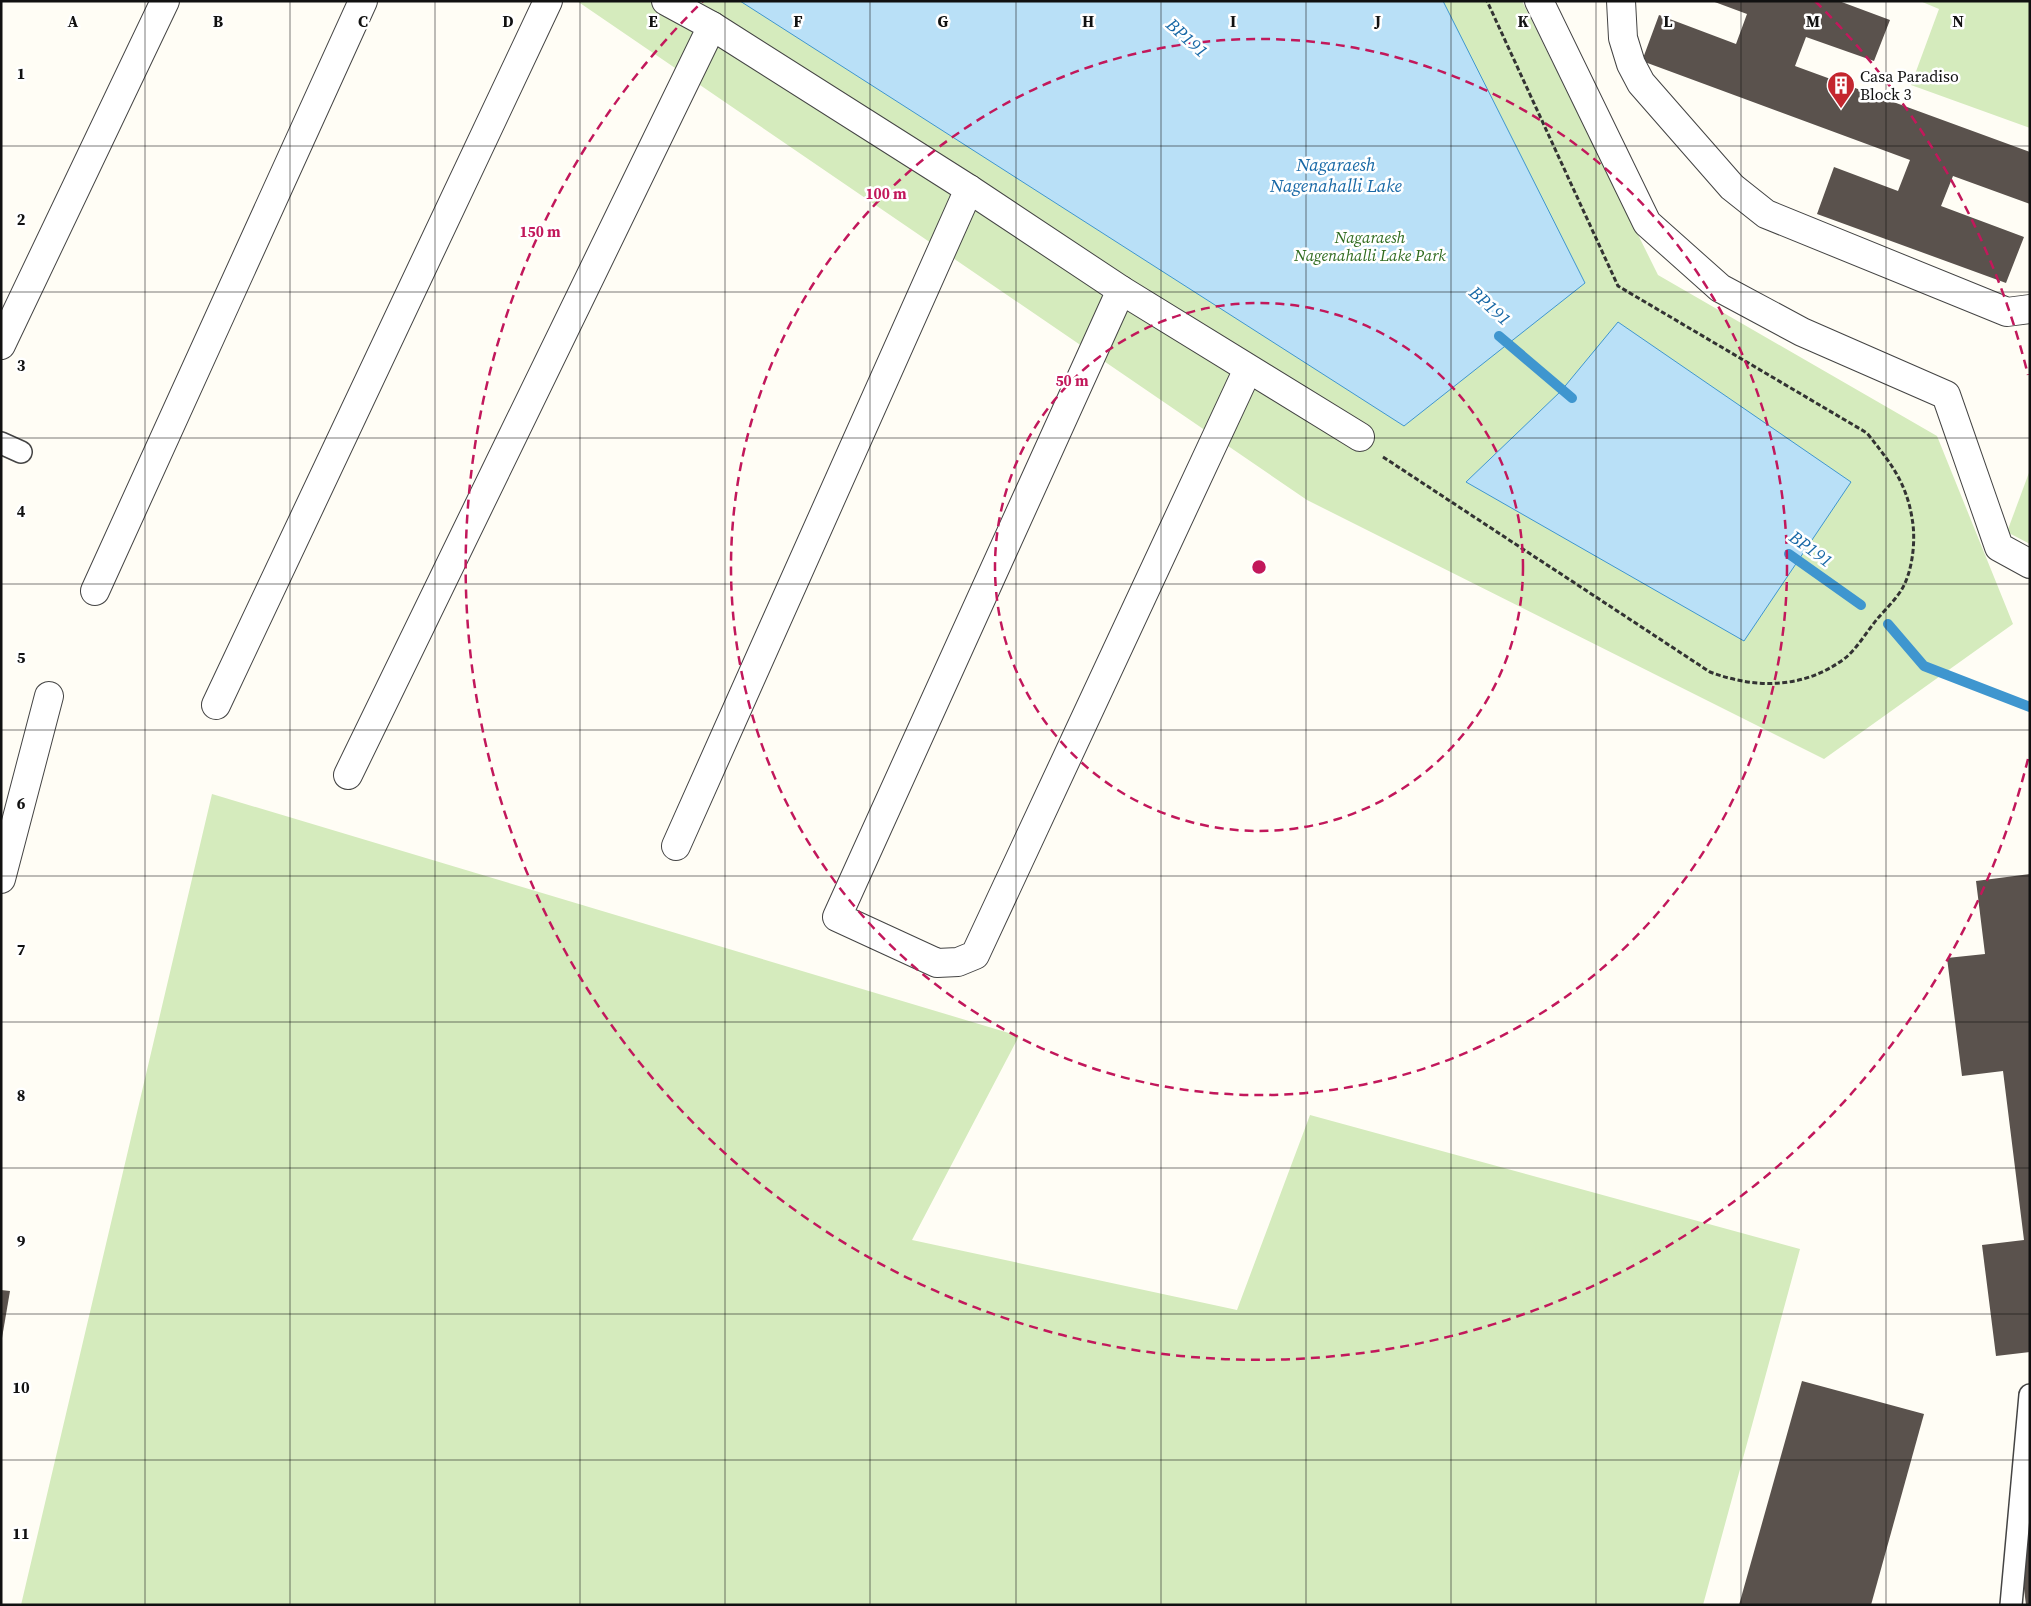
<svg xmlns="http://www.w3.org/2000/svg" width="2031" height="1606" font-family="'Source Serif 4',serif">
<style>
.green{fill:#d5ebbd}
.water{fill:#b9e0f7;stroke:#3f96cf}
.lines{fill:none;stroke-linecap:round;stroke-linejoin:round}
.stream{stroke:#3f96cf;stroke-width:10}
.building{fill:#5a524d}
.lane-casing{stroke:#444;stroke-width:24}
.street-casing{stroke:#444;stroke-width:30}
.path{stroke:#333;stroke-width:3;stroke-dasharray:5 2.5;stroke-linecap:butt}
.lane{stroke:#fff;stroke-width:21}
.street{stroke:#fff;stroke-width:28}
.grid{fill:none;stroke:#111;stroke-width:1;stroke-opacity:0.55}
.ring{fill:none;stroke:#c2185b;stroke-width:2.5;stroke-dasharray:9 6}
.labels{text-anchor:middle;stroke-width:5;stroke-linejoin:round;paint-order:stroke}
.poi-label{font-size:16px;fill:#111;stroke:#fff;text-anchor:start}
.park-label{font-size:16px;font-style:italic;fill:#2f6b1f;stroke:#fff}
.water-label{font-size:18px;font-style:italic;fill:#1768a6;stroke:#fff}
.grid-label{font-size:16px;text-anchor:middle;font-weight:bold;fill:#111;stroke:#fff;stroke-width:5;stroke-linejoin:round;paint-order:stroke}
.centre{fill:#c2185b;stroke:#fff;stroke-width:2.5}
.ring-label{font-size:15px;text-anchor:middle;font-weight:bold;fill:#c2185b;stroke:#fff;stroke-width:5;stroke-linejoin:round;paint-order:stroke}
</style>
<rect width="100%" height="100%" fill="#fffdf5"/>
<g class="green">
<path d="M 577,1 L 1522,1 L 1658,275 L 1937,436 L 2013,624 L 1824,759 L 1307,500 Z"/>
<path d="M 1920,1 L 2030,1 L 2030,128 L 1911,85 L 1939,9 Z"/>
<path d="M 2030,470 L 2030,544 L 2007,532 Z"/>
<path d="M 212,794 L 1019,1036 L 912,1240 L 1237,1310 L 1310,1115 L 1800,1249 L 1703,1605 L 21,1605 Z"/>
</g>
<g class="water">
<path d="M 740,1 L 1443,1 L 1585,283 L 1404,426 Z"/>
<path d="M 1618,322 L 1851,482 L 1744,641 L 1466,482 L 1561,391 Z"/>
</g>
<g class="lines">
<g class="stream">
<path d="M 1499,336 L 1572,398"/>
<path d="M 1789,554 L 1861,605"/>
<path d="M 1888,624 L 1924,666 L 2030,707"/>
</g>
</g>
<g class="building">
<path d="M 1712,1 L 1839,1 L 1890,20 L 1874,61 L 1806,37 L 1795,66 L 2030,152 L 2030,204 L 1953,176 L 1941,206 L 2024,237 L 2006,283 L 1817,214 L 1834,167 L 1898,191 L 1910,160 L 1642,61 L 1659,15 L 1736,44 L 1747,14 Z"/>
<path d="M 2030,874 L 2030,1352 L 1996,1356 L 1982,1245 L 2024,1240 L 2003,1071 L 1962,1076 L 1947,958 L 1985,954 L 1976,881 Z"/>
<path d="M 1,1290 L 10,1291 L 2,1338 L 1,1338 Z"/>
<path d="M 1802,1381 L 1924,1414 L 1871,1605 L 1739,1605 Z"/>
<path d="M 2030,1520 L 2030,1605 L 2026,1605 L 2016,1522 Z"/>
</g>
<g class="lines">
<g class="lane-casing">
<g id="lane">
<path d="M 1,443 L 21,452"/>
<path d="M 2011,1605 L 2030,1395"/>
</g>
</g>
<g class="street-casing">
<g id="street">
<path d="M 1539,1 L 1647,223 L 1720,288 L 1802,332 L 1946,395 L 1999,547 L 2030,564"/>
<path d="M 1621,1 L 1623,38 L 1631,64 L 1641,83 L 1732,187 L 1766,214 L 2007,312 L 2030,309"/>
<path d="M 712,26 L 969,189 L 1121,290 L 1360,437"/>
<path d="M 1121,290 L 837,917 L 937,963 L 958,962 L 975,955 L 1248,369"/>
<path d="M 1,345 L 165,1"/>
<path d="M 95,591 L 363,1"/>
<path d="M 216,705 L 548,1"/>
<path d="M 348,775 L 712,26 L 666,1"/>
<path d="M 676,846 L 969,189"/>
<path d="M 1,879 L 49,696"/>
</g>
</g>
<path class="path" d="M 1383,457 L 1710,672 C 1756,689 1803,689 1844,659 C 1857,649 1867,631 1878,618 C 1886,609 1896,599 1902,589 C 1913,570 1916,539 1912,518 C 1906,481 1889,461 1867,433 L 1618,286 L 1487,1"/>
<use href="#lane" class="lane"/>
<use href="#street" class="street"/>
</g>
<path class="grid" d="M 145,1 L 145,1605M 290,1 L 290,1605M 435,1 L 435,1605M 580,1 L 580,1605M 725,1 L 725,1605M 870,1 L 870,1605M 1016,1 L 1016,1605M 1161,1 L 1161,1605M 1306,1 L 1306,1605M 1451,1 L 1451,1605M 1596,1 L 1596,1605M 1741,1 L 1741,1605M 1886,1 L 1886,1605M 1,146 L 2030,146M 1,292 L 2030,292M 1,438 L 2030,438M 1,584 L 2030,584M 1,730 L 2030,730M 1,876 L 2030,876M 1,1022 L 2030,1022M 1,1168 L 2030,1168M 1,1314 L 2030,1314M 1,1460 L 2030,1460"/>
<g class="ring">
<circle cx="1259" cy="567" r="264"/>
<circle cx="1259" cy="567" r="528"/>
<path d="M2028 759A793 793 0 1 1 703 1M1815 1A793 793 0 0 1 2028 375"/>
</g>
<defs>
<g id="building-pin" transform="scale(1.4375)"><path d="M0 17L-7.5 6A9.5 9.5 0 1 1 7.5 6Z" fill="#c4262e" stroke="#fff"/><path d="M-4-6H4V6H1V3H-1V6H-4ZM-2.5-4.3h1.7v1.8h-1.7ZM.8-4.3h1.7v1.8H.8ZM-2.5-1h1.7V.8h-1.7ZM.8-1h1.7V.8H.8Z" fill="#fff"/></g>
</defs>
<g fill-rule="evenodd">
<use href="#building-pin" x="1841" y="85"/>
</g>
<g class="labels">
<g class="poi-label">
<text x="1860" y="82">Casa Paradiso<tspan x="1860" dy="18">Block 3</tspan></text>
</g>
<g class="park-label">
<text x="1370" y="243">Nagaraesh<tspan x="1370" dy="18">Nagenahalli Lake Park</tspan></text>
</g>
<g class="water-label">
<text transform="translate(1187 38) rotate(42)" y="6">BP191</text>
<text x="1336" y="171">Nagaraesh<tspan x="1336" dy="21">Nagenahalli Lake</tspan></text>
<text transform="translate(1490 306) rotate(42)" y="6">BP191</text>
<text transform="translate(1811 549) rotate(36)" y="6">BP191</text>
</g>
</g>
<g class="grid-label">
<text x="73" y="27">A</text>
<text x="218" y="27">B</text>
<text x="363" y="27">C</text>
<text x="508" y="27">D</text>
<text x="653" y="27">E</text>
<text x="798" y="27">F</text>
<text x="943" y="27">G</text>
<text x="1088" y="27">H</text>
<text x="1233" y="27">I</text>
<text x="1378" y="27">J</text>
<text x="1523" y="27">K</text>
<text x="1668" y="27">L</text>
<text x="1813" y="27">M</text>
<text x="1958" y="27">N</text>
<text x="21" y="79">1</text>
<text x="21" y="225">2</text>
<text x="21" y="371">3</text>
<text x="21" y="517">4</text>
<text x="21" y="663">5</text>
<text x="21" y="809">6</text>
<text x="21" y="955">7</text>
<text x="21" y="1101">8</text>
<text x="21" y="1247">9</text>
<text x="21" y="1393">10</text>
<text x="21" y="1539">11</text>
</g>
<circle cx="1259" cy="567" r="8" class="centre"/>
<g class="ring-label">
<text x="886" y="199">100 m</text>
<text x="540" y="237">150 m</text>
<text x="1072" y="386">50 m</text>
</g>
<rect width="2031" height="1606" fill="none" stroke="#111111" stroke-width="5"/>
</svg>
